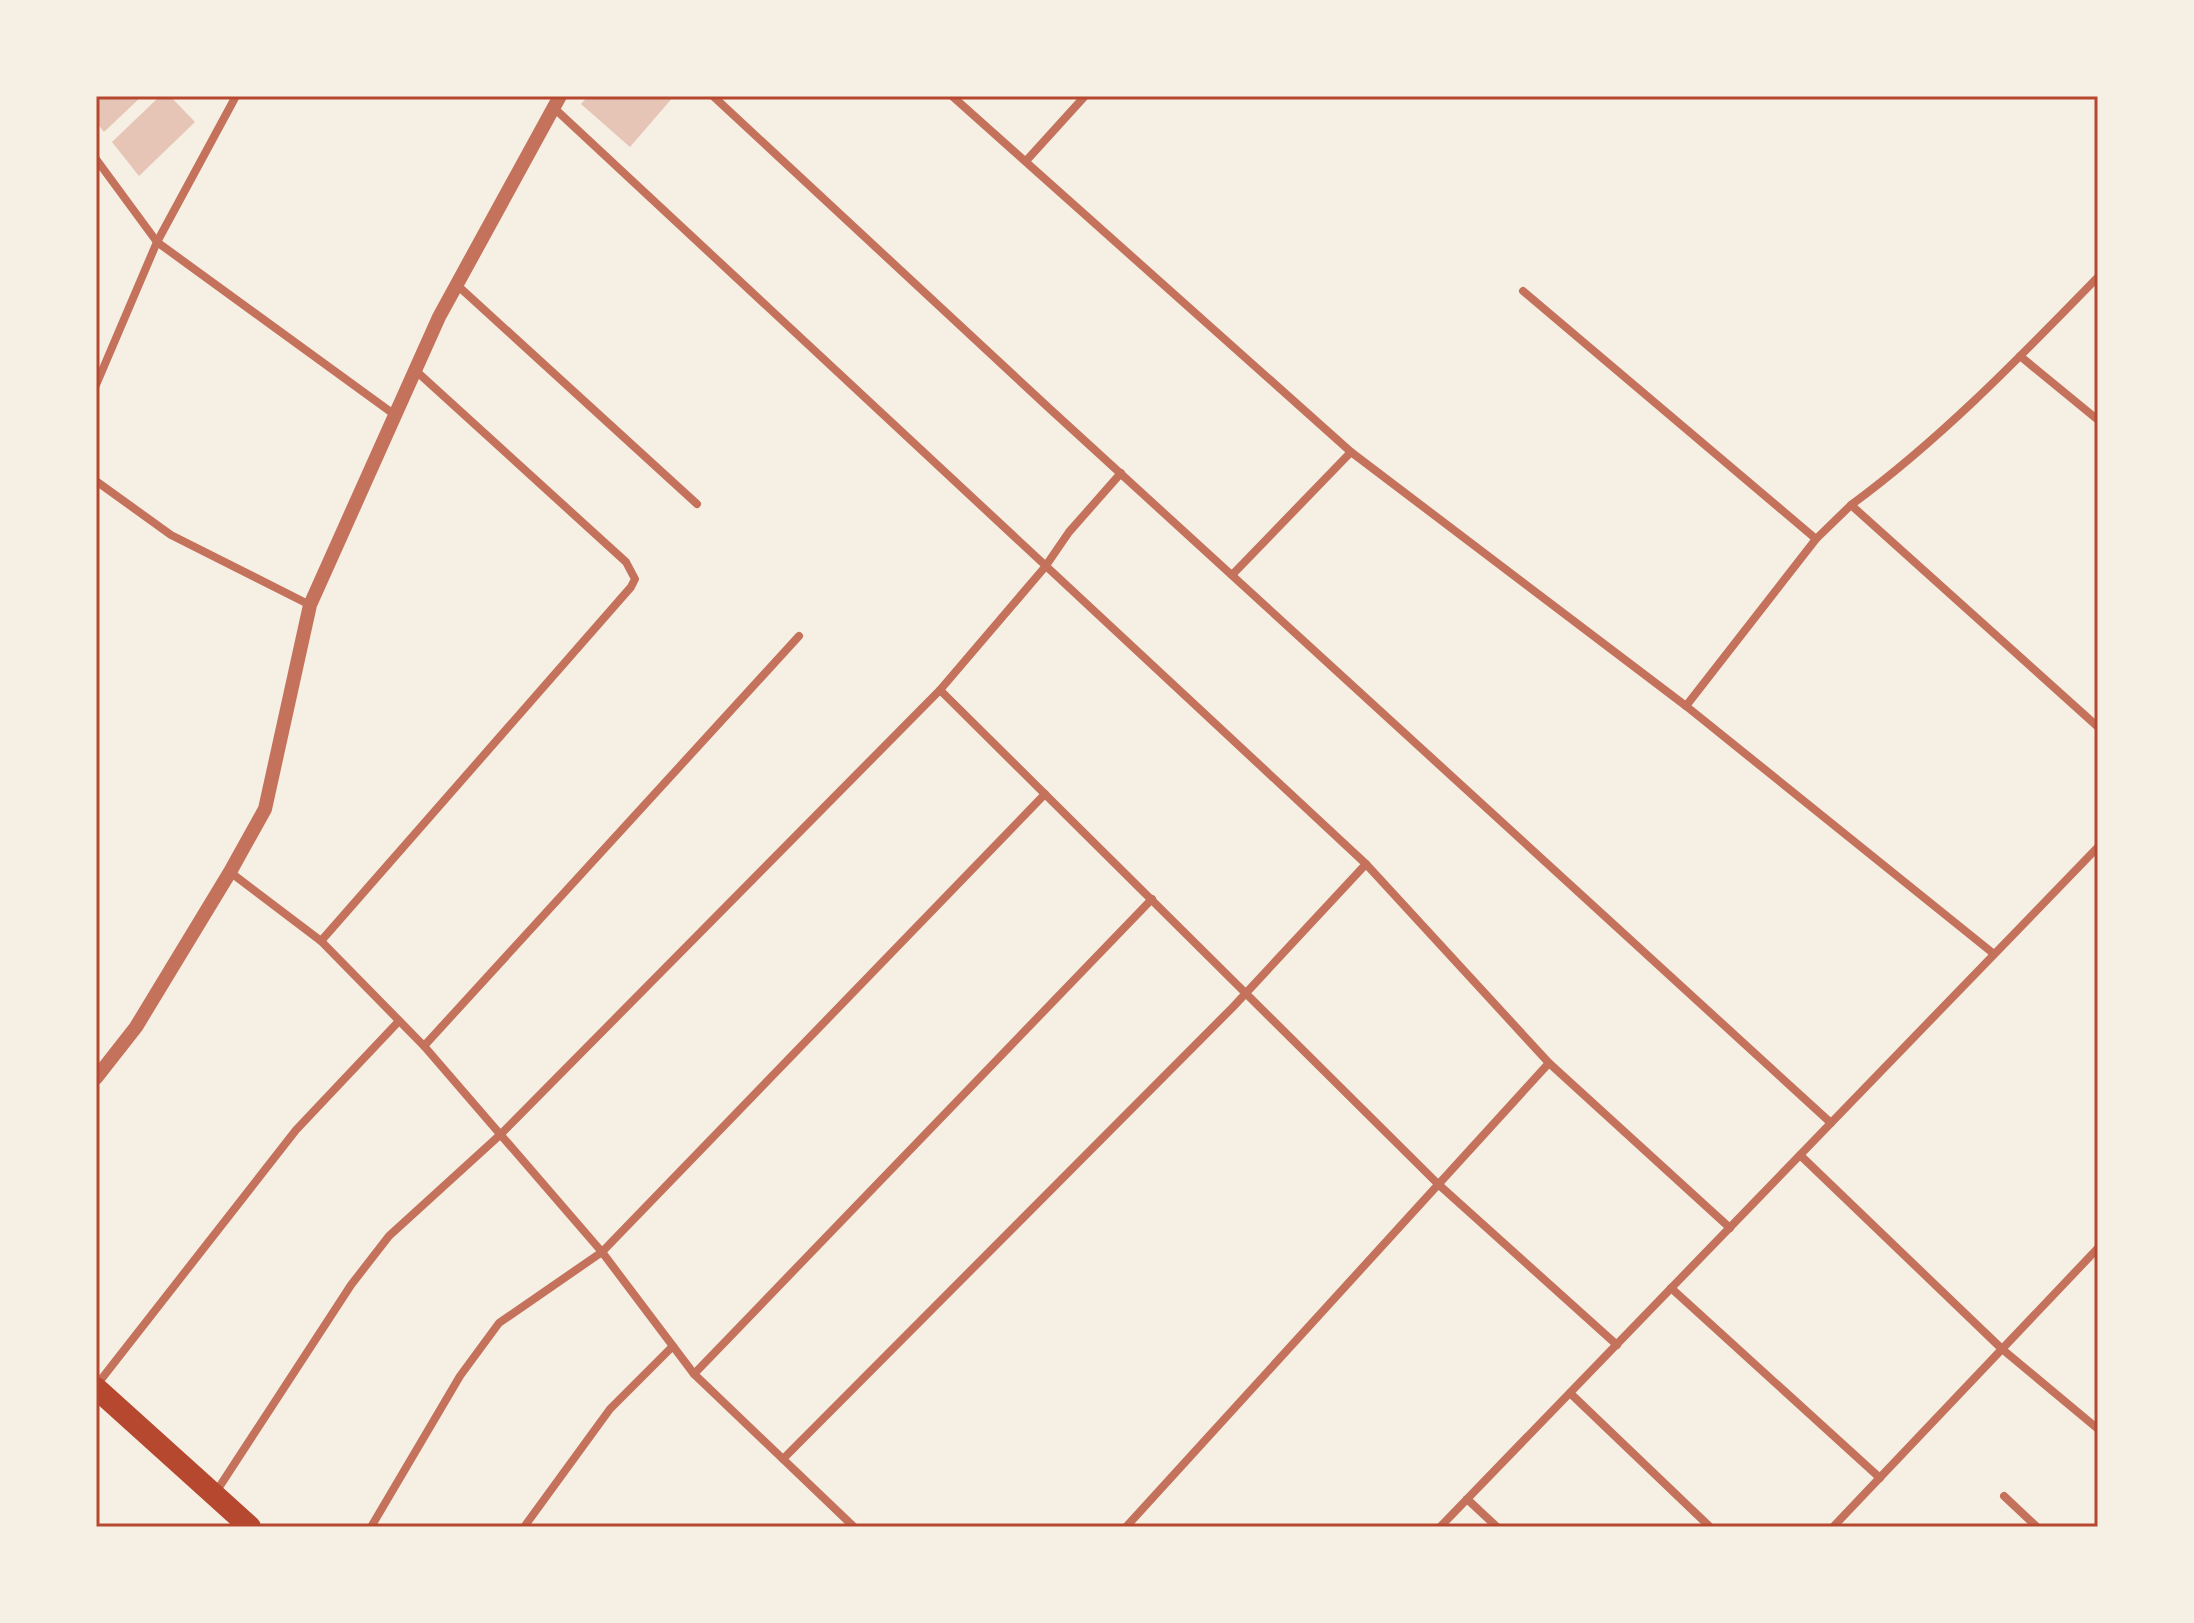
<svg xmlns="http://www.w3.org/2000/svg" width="2194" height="1623" font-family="'Exo 2',sans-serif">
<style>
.building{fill:#e6c5b7}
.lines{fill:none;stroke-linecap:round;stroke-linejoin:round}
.minor{stroke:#c5725c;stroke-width:8}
.tertiary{stroke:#c5725c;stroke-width:14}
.trunk{stroke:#b5482f;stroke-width:22}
.neatline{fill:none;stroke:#b5482f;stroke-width:3}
</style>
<rect width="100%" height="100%" fill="#f6efe4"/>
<g class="building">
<path d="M 96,96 L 142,96 L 104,132 L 96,122 Z"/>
<path d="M 160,96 L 170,96 L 195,122 L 139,176 L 112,142 Z"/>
<path d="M 588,96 L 674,96 L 630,147 L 581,104 Z"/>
</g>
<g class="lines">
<g class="minor">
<path d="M 713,96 L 1050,409 L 1831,1123"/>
<path d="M 952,96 L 1351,452"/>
<path d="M 554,108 L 1366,864 L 1549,1063 L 1730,1228"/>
<path d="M 96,159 L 157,242 L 395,415"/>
<path d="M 1026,161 L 1085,96"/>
<path d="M 457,285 L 697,504"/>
<path d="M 1523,291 L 1816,539"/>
<path d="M 2020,356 L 2098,420"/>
<path d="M 96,385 L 157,242 L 236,96"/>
<path d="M 96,481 L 171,535 L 310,605"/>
<path d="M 1851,505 C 1941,439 2020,357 2098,277"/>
<path d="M 1232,575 L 1351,452 L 1686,706 L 1994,954"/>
<path d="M 940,690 L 1438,1184 L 1617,1345"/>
<path d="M 1686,706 L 1816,539 L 1851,505 L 2098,727"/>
<path d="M 230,872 L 321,941 L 424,1046 L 602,1252 L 1045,794"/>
<path d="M 321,941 L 631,587 L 635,579 L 626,562 L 415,370"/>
<path d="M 424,1046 L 799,636"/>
<path d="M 1800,1155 L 2002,1349 L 2098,1429"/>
<path d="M 1671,1288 L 1880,1478"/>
<path d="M 694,1374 L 1152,899"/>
<path d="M 96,1386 L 296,1130 L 399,1021"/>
<path d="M 1570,1393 L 1710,1527"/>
<path d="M 783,1459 L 1233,1007 L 1366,864"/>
<path d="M 216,1492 L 351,1285 L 389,1236 L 501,1134 L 940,690 L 1045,567 L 1069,532 L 1121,473"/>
<path d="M 2004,1496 L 2037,1527"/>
<path d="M 1467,1499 L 1497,1527"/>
<path d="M 371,1527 L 460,1376 L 499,1323 L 602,1252 L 694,1374 L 854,1527"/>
<path d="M 524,1527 L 610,1409 L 673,1346"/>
<path d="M 1126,1527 L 1549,1063"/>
<path d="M 1440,1527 L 2098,847"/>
<path d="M 1833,1527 L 2098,1248"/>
</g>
<path class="tertiary" d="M 96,1078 L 136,1027 L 230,872 L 265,809 L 310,605 L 439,317 L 560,96"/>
<path class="trunk" d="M 96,1388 L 250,1527"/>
</g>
<rect width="2194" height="1623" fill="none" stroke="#f6efe4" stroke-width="196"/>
<rect x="98" y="98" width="1998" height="1427" class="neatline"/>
</svg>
